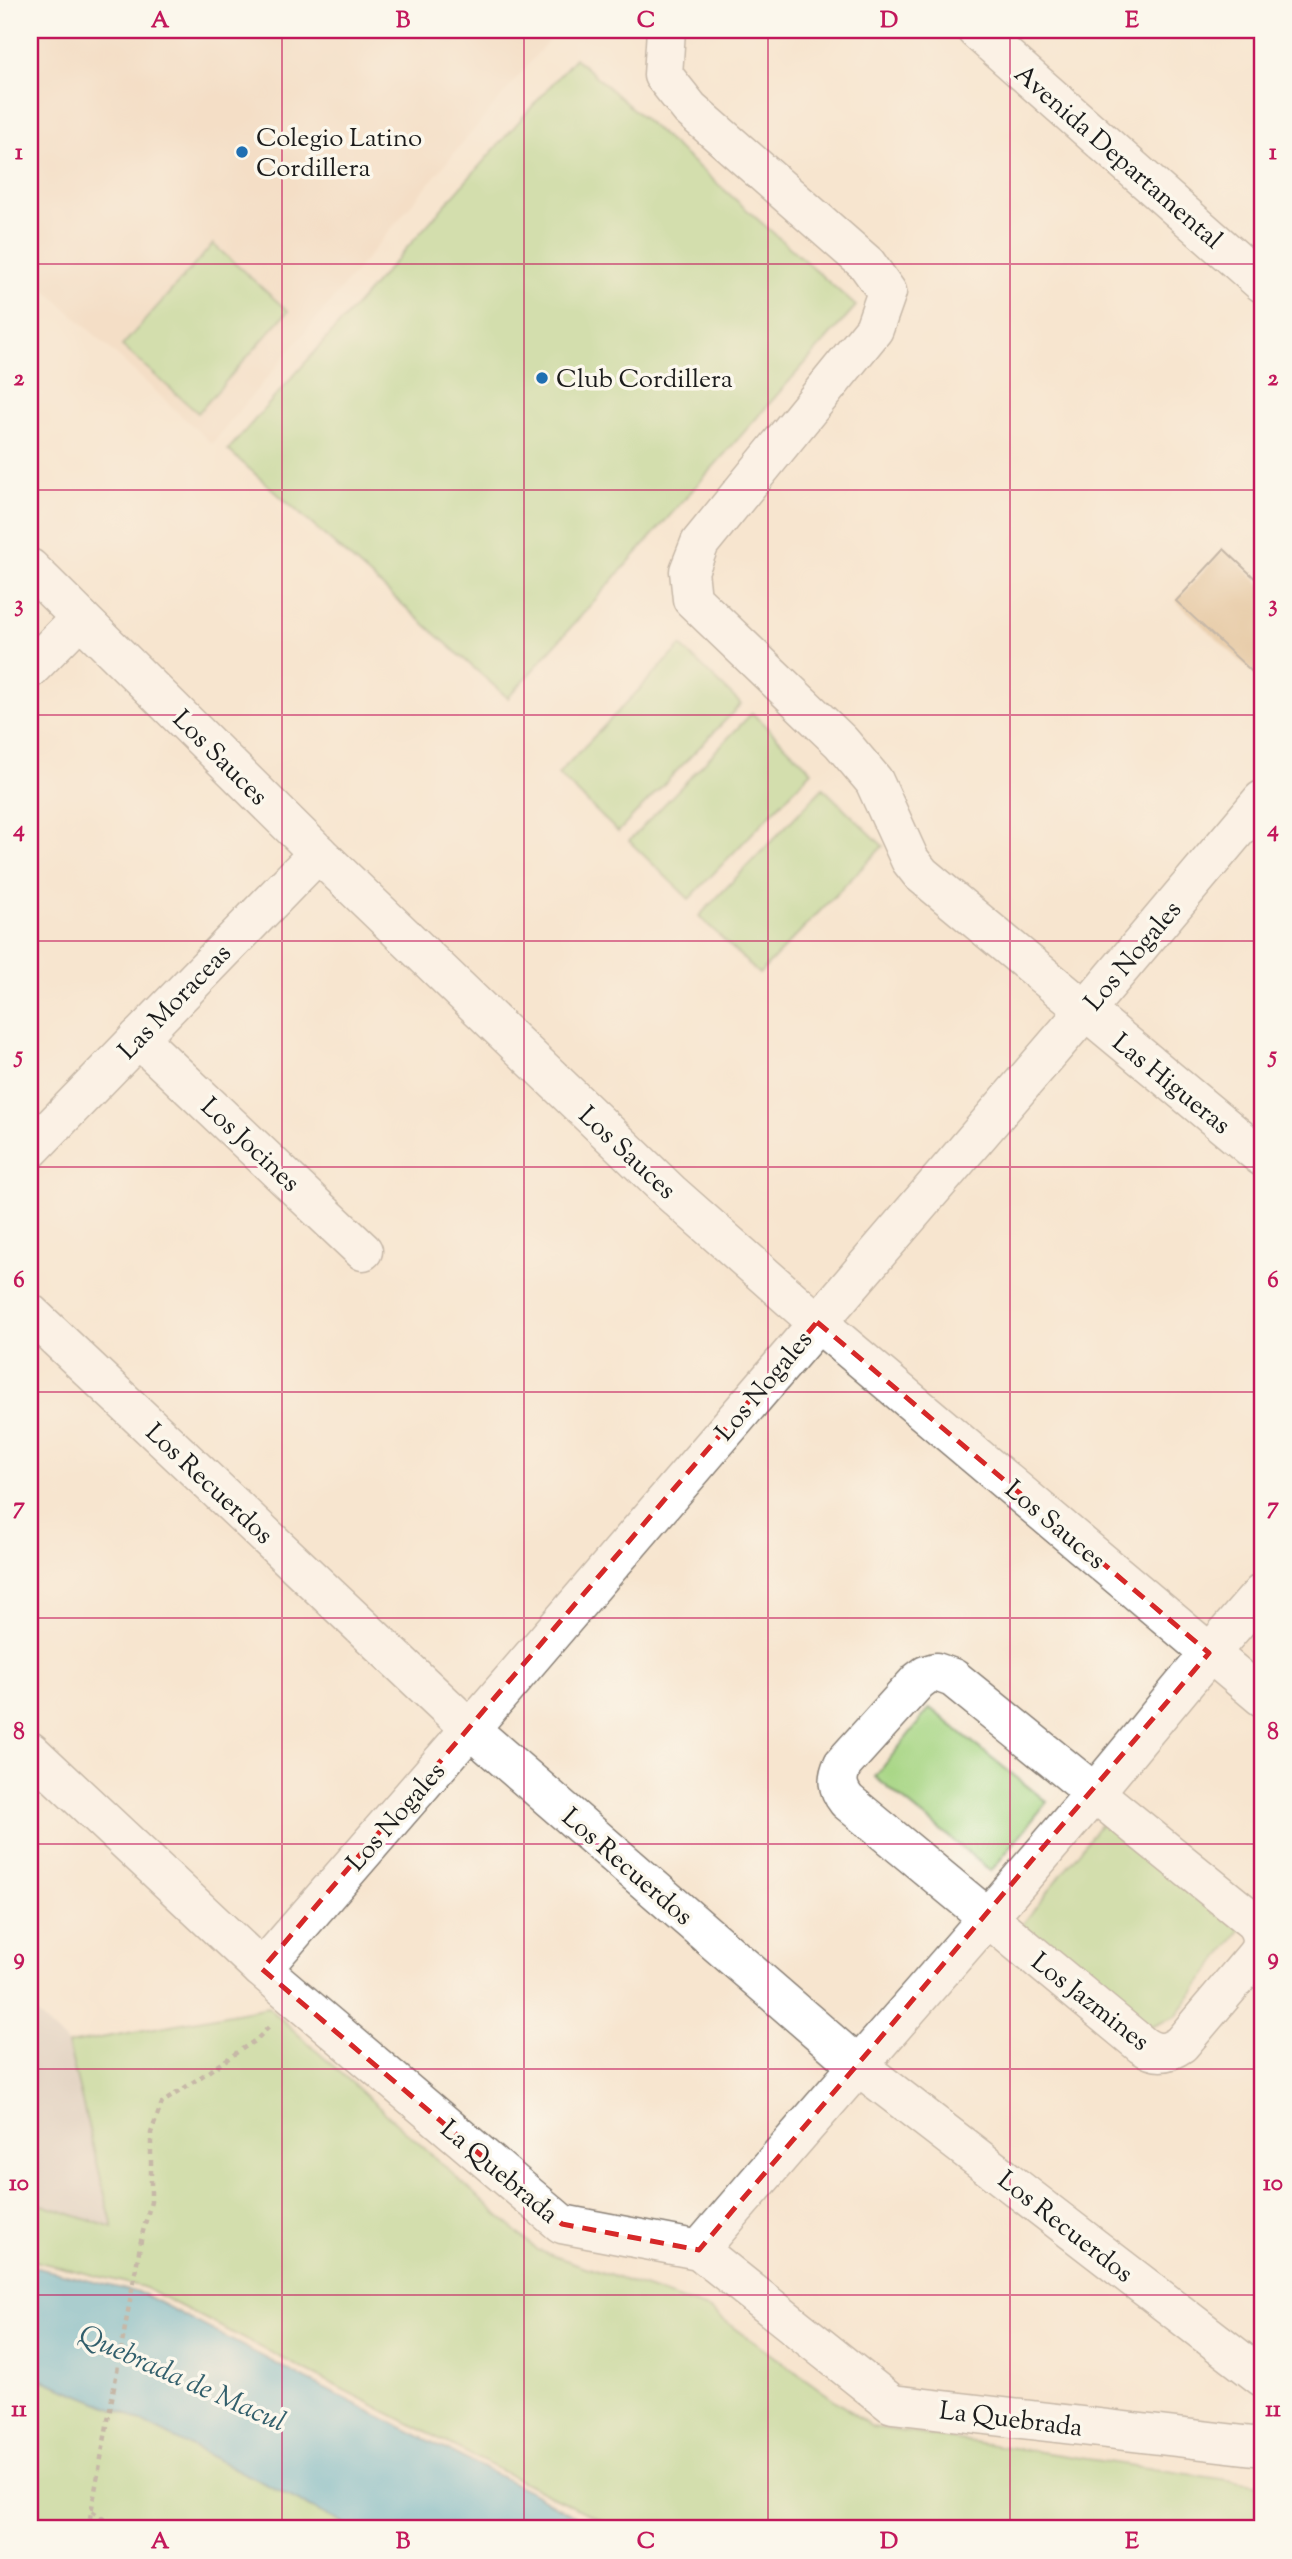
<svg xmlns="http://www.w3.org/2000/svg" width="1292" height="2559" font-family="'Sorts Mill Goudy',serif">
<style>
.built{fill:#efd6bb}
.industrial{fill:#cdc2b9}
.green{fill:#a6d583;stroke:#617850;stroke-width:2}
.water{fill:#4eb0cd;stroke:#356674;stroke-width:2}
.building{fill:#d5af7d}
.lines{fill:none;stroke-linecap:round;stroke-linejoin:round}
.minor-casing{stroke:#8a8076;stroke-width:41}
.path{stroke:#8a8076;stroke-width:4.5;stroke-dasharray:5 5;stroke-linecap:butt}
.minor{stroke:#fff;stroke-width:38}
.marked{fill:none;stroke:#d62828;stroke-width:5;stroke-dasharray:14 9;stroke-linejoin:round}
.grid{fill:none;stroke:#c2185b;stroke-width:2;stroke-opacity:0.55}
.poi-dot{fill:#1f6fb2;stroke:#fbf7ec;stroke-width:2.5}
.labels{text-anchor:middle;stroke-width:7;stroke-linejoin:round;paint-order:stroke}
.poi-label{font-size:26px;fill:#1c1c1c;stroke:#fbf7ec;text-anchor:start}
.street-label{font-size:26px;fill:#1c1c1c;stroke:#fbf7ec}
.water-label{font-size:28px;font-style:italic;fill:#325f6c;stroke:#fbf7ec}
.neatline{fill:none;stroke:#c2185b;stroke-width:2.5}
.grid-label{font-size:23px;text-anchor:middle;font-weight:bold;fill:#c2185b}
</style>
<rect width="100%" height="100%" fill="#fbf7ec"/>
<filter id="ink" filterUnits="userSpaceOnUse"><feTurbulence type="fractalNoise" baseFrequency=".0143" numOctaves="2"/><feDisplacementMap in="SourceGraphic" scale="14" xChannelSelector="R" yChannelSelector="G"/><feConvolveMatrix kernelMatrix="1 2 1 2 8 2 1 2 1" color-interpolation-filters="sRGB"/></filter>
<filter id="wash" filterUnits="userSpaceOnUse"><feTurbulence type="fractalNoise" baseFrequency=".00686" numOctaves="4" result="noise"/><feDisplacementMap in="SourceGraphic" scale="28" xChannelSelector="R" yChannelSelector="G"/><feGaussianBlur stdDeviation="1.57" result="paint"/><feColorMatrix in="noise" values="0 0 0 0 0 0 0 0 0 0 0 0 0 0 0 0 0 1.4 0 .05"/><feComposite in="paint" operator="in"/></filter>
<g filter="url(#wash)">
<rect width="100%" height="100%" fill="#f7e5cf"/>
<path class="built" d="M 30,30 L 557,30 L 212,444 L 30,275 Z"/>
<path class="industrial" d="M 30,2007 L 68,2044 L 113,2228 L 30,2201 Z"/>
<g class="green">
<path d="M 575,58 L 856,306 L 508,698 L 228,450 Z"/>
<path d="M 213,244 L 288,311 L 198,413 L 122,346 Z"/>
<path d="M 681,646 L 741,704 L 618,832 L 558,774 Z"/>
<path d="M 752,713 L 812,771 L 689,899 L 629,841 Z"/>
<path d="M 823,788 L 883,846 L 759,974 L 699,916 Z"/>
<path d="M 930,1708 L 1047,1802 L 991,1871 L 875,1777 Z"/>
<path d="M 1107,1816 L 1243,1926 L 1176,2016 L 1148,2027 L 1022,1925 Z"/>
<path d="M 268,2007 L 537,2250 L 710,2310 L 872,2427 L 1262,2485 L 1262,2529 L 620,2529 L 545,2493 L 143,2287 L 30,2260 L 30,2201 L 113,2228 L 68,2044 Z"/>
<path d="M 30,2375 L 125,2413 L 354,2529 L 30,2529 Z"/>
</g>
<path class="water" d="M 30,2266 L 143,2294 L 307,2380 L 527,2490 L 598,2529 L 354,2529 L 125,2413 L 30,2375 Z"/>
<g id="blocks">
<path class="building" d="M 1224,549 L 1262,585 L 1262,681 L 1176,601 Z"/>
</g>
</g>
<g filter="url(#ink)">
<use href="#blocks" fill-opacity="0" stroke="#8a8076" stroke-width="2"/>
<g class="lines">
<g class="minor-casing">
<g id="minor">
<path d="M 666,30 L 663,75 L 690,109 L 867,264 L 887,292 L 874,329 L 700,543 L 689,571 L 692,599 L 841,742 L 874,781 L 910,860 L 921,874 L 1262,1157"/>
<path d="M 976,30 L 1262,283"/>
<path d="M 30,568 L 318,853 L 670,1192 L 817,1322 L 1262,1697"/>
<path d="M 30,669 L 80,618"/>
<path d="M 138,1038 L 363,1251"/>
<path d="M 30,1150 L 318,853"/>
<path d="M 30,1313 L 470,1729 L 857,2065 L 1262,2377"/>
<path d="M 936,1672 L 953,1678 L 1254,1922 C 1262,1933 1263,1942 1257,1954 L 1181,2044 C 1167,2054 1156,2055 1142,2045 L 847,1801 C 837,1788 836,1779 843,1764 L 918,1681 L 926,1675 Z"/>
<path d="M 30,1751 L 262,1969 L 562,2224 L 699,2250 L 892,2404 L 1262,2447"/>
<path d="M 262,1969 L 470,1729 L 1084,1012 L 1262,800"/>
<path d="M 699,2250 C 815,2114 934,1981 1050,1845 C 1122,1762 1189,1675 1262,1593"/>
</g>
</g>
<g class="path">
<path d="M 92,2511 L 118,2529"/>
<path d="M 88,2529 L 142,2235 L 151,2202 L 151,2133 L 162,2103 L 257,2039 L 269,2027"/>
</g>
<use href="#minor" class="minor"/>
</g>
</g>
<path d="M0 0H1292V2559H0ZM 817,1322 L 1209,1653 L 699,2250 L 562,2224 L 262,1969 Z" fill="#f7e5cf" fill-opacity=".55" fill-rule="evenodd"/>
<path class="marked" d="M 817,1322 L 1209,1653 L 699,2250 L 562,2224 L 262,1969 Z"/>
<path class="grid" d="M 282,30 L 282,2529M 524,30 L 524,2529M 768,30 L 768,2529M 1010,30 L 1010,2529M 30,264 L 1262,264M 30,490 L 1262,490M 30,715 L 1262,715M 30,941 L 1262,941M 30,1167 L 1262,1167M 30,1392 L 1262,1392M 30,1618 L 1262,1618M 30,1844 L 1262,1844M 30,2069 L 1262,2069M 30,2295 L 1262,2295"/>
<g class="poi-dot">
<circle cx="242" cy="152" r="7"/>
<circle cx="542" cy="378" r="7"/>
</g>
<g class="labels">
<g class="poi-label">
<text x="256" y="146">Colegio Latino<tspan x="256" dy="30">Cordillera</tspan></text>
<text x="556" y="387">Club Cordillera</text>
</g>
<g class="street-label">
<text transform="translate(1119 156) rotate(41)" y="9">Avenida Departamental</text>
<text transform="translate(221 757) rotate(45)" y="9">Los Sauces</text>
<text transform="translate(1132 955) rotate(-50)" y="9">Los Nogales</text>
<text transform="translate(174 1001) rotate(-46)" y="9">Las Moraceas</text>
<text transform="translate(1172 1083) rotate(39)" y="9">Las Higueras</text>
<text transform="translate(251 1144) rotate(43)" y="9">Los Jocines</text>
<text transform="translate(628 1152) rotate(43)" y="9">Los Sauces</text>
<text transform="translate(763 1385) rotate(-50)" y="9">Los Nogales</text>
<text transform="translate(210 1483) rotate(43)" y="9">Los Recuerdos</text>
<text transform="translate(1056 1524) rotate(40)" y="9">Los Sauces</text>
<text transform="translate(395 1816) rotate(-49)" y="9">Los Nogales</text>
<text transform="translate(628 1866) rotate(41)" y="9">Los Recuerdos</text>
<text transform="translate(1091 2001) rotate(38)" y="9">Los Jazmines</text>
<text transform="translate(500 2171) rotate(40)" y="9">La Quebrada</text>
<text transform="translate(1066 2226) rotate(38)" y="9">Los Recuerdos</text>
<text transform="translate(1011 2418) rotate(7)" y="9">La Quebrada</text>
</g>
<g class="water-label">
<text transform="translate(183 2377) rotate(24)" y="10">Quebrada de Macul</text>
</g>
</g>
<rect width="1292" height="2559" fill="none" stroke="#fbf7ec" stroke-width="77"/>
<rect x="38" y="38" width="1216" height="2482" class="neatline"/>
<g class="grid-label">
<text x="160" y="27">A</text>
<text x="403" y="27">B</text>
<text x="646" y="27">C</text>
<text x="889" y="27">D</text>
<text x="1132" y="27">E</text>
<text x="19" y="159">1</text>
<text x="1273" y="159">1</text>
<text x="19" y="385">2</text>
<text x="1273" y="385">2</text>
<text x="19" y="611">3</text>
<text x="1273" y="611">3</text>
<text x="19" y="836">4</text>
<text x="1273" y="836">4</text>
<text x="19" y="1062">5</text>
<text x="1273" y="1062">5</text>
<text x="19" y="1287">6</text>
<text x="1273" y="1287">6</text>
<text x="19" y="1513">7</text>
<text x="1273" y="1513">7</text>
<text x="19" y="1739">8</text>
<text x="1273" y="1739">8</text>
<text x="19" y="1964">9</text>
<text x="1273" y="1964">9</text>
<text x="19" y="2190">10</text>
<text x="1273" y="2190">10</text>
<text x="19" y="2416">11</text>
<text x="1273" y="2416">11</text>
<text x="160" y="2548">A</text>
<text x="403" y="2548">B</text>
<text x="646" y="2548">C</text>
<text x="889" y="2548">D</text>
<text x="1132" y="2548">E</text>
</g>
</svg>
